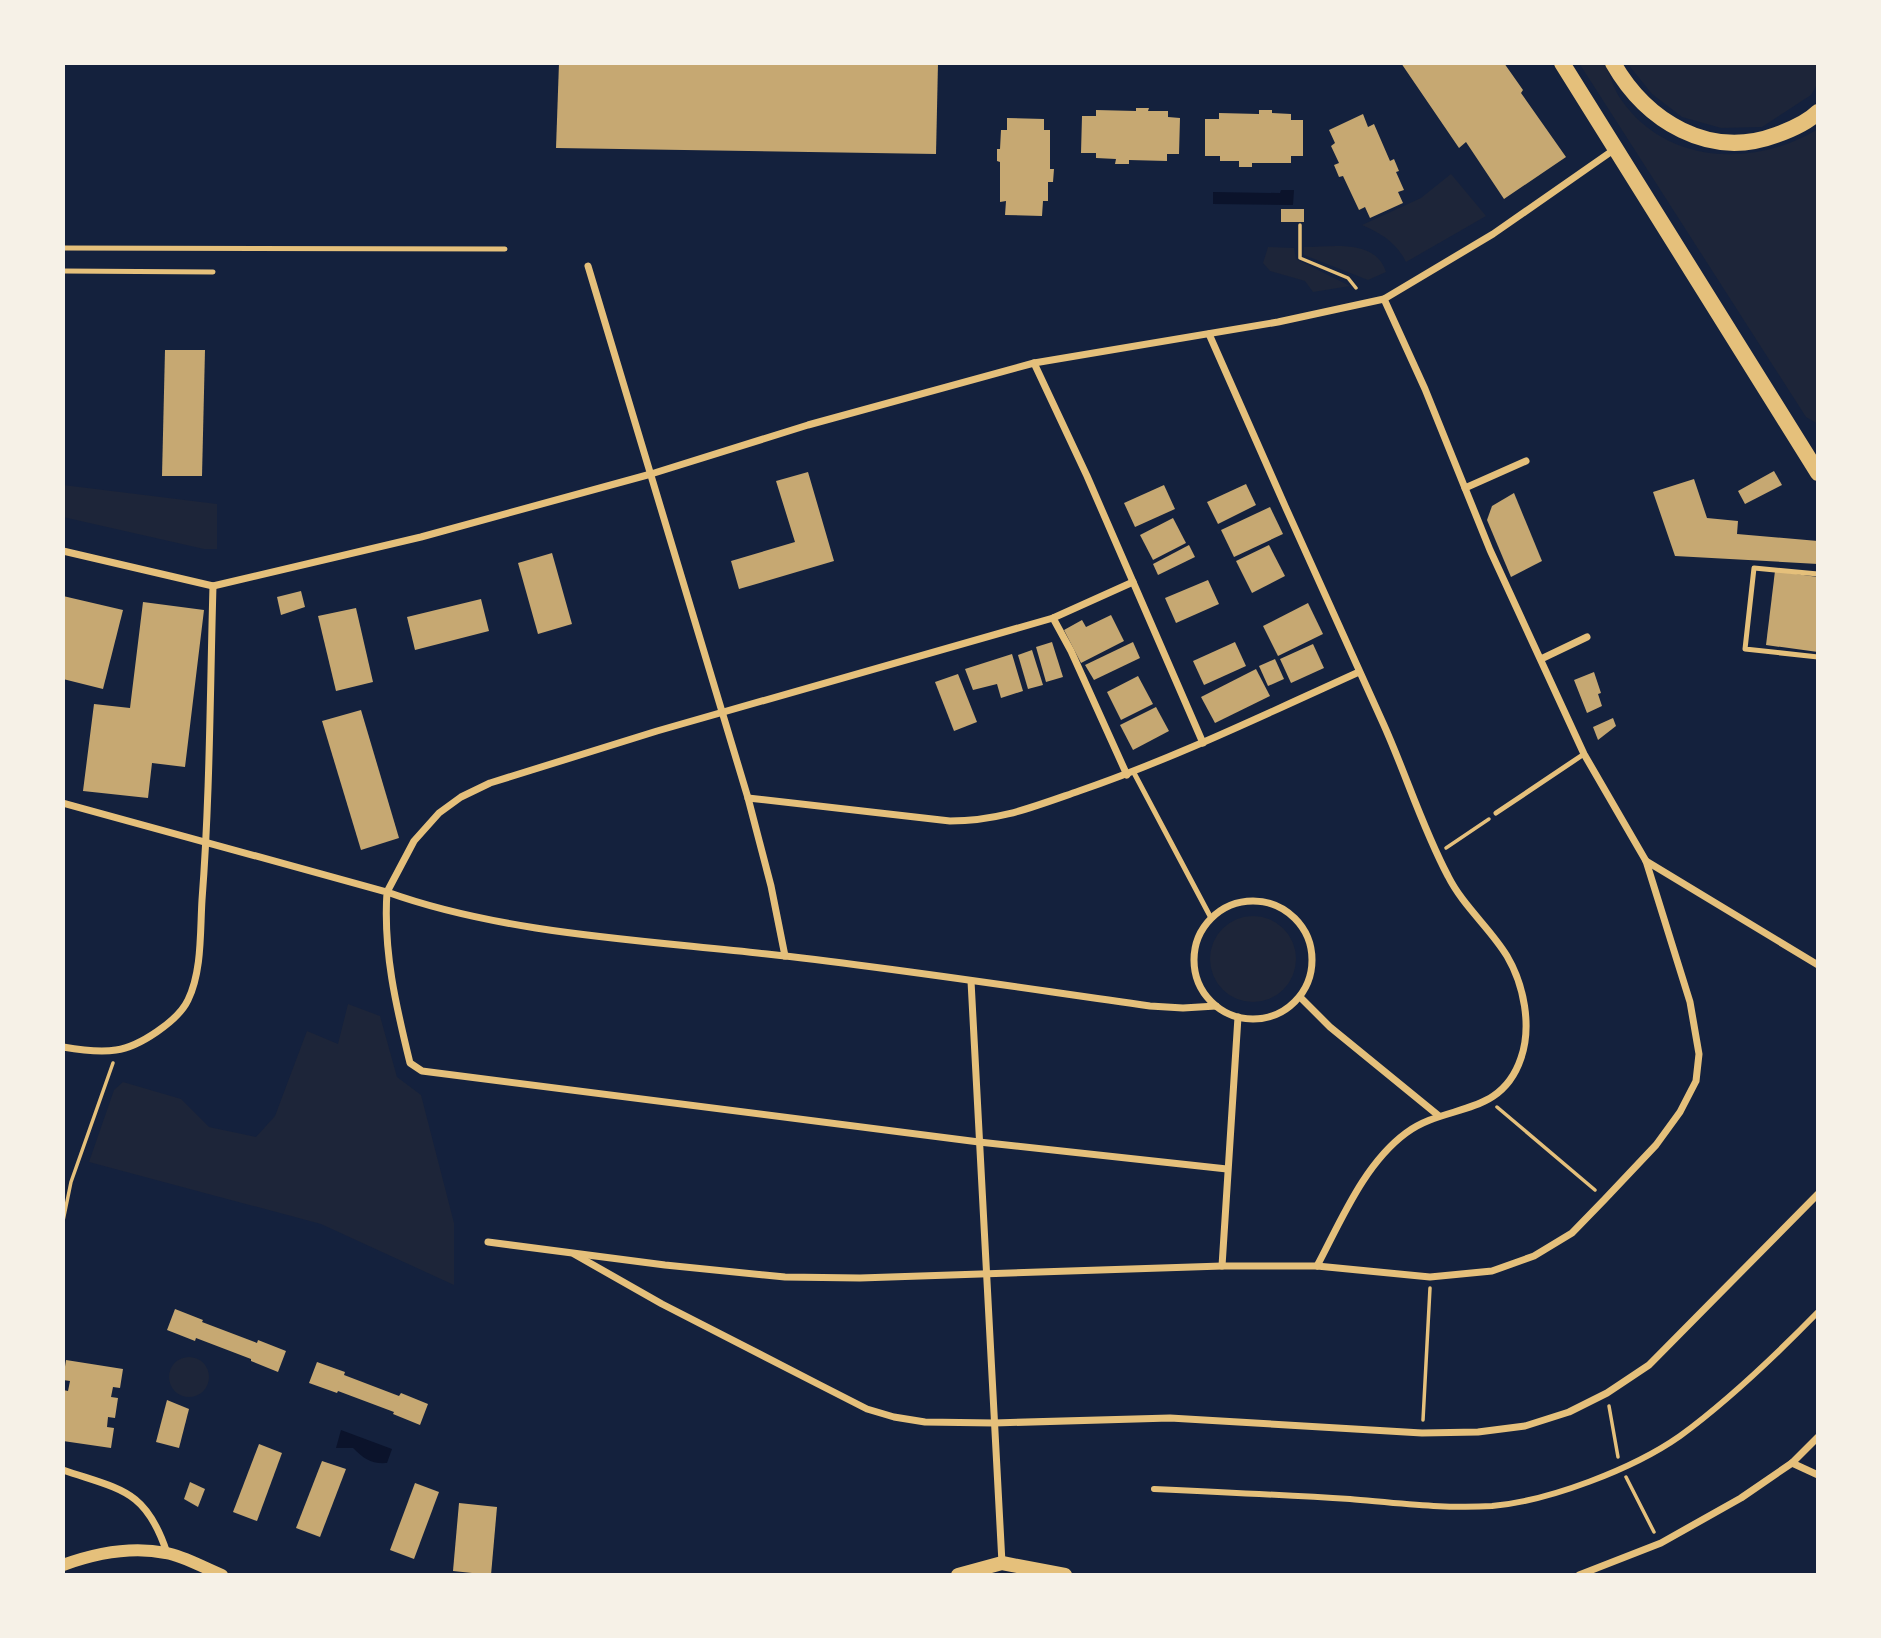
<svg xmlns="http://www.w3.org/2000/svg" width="1881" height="1638" font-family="'Public Sans',sans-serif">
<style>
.green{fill:#1d2539}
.water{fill:#0b132b}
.building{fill:#c6a872}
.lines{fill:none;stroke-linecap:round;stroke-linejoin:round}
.path{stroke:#e5c07b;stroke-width:3.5}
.service{stroke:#e5c07b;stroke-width:5}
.pedestrian{stroke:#e5c07b;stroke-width:6}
.minor{stroke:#e5c07b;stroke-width:7}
.tertiary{stroke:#e5c07b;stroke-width:12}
.secondary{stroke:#e5c07b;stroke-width:14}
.trunk{stroke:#e5c07b;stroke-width:16}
</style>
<rect width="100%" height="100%" fill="#14213d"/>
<g class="green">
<path d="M 1579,63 L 1605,63 C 1610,74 1613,88 1620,98 C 1665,165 1754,168 1818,129 L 1818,424 L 1806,417 Z"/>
<path d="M 1627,63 L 1818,63 L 1818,83 L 1811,95 L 1762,127 L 1721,128 L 1682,117 L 1652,94 Z"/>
<path d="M 1451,174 L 1486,216 L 1406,262 C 1396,242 1382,234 1362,225 L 1421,198 Z"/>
<path d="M 1268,247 L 1294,248 L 1296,259 L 1350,286 L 1313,292 L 1305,281 L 1270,271 L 1263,263 Z"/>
<path d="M 1304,247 C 1332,247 1375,238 1386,272 L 1368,280 L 1304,255 Z"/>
<path d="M 63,485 L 217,504 L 217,549 L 204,549 L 63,517 Z"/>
<circle cx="1253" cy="959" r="43"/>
<path d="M 348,1004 L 380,1016 L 397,1077 L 421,1095 L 454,1223 L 454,1285 L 321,1224 L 89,1162 L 114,1090 L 123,1082 L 181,1099 L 209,1127 L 256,1137 L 275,1116 L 307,1031 L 338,1044 Z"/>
<circle cx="189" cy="1377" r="20"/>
</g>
<g class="water">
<path d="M 1281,190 L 1294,190 L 1293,205 L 1213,204 L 1213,192 L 1280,193 Z"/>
<path d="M 341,1430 L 392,1449 L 387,1463 C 371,1464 364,1459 353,1448 L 336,1448 Z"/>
</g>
<g class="building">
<path d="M 559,63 L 938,63 L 936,154 L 556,148 Z"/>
<path d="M 1401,63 L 1504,63 L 1523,90 L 1521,93 L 1566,157 L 1504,199 L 1466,142 L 1459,148 Z"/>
<path d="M 1136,108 L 1149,108 L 1148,111 L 1168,111 L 1168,117 L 1180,118 L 1179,154 L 1167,154 L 1167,161 L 1129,160 L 1129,164 L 1115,164 L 1116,159 L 1096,158 L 1096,153 L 1081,153 L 1082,116 L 1096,116 L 1096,110 L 1136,111 Z"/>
<path d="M 1259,110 L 1272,110 L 1272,113 L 1291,114 L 1291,120 L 1303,120 L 1303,156 L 1291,156 L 1291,163 L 1252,163 L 1252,167 L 1239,167 L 1239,161 L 1220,161 L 1220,156 L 1205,156 L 1205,119 L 1219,119 L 1219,113 L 1259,114 Z"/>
<path d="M 1363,114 L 1368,127 L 1374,124 L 1390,161 L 1394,159 L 1399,171 L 1396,172 L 1404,190 L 1398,192 L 1403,203 L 1370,218 L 1365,207 L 1359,210 L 1343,176 L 1339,177 L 1334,165 L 1339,163 L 1331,146 L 1335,143 L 1329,130 Z"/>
<path d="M 1007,118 L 1044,119 L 1044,130 L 1050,130 L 1050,169 L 1054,169 L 1053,182 L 1048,182 L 1048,201 L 1043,201 L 1042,216 L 1005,215 L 1006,201 L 1000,202 L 1000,162 L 997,161 L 997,149 L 1000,149 L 1001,130 L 1007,130 Z"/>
<rect x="1281" y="209" width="23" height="13"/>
<path d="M 165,350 L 205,350 L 202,476 L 162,476 Z"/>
<path d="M 1774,471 L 1782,485 L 1745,504 L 1738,491 Z"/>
<path d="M 808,472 L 834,561 L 739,589 L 731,561 L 795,542 L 776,481 Z"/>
<path d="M 1694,479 L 1707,518 L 1738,521 L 1737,534 L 1818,541 L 1818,564 L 1675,556 L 1653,492 Z"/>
<path d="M 1246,484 L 1256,505 L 1218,524 L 1207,502 Z"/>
<path d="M 1164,485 L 1175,509 L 1135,527 L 1124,503 Z"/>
<path d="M 1514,493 L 1542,561 L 1511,577 L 1487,520 L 1492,506 Z"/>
<path d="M 1270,507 L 1283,534 L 1234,557 L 1221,530 Z"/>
<path d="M 1173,518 L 1186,543 L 1153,560 L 1140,535 Z"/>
<path d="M 1189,545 L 1195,557 L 1158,575 L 1153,564 Z"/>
<path d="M 1269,545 L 1285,576 L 1252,593 L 1236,561 Z"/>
<path d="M 552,553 L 572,624 L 538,634 L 518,563 Z"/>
<path d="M 1775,571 L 1818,577 L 1818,652 L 1766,645 Z"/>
<path d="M 1208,580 L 1219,604 L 1176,623 L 1165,598 Z"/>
<path d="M 301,591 L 305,607 L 281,615 L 277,597 Z"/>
<path d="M 63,596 L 123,610 L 103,689 L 63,679 Z"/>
<path d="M 481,599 L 489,631 L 415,650 L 407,617 Z"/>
<path d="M 143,602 L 204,610 L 185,767 L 152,763 L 148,798 L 83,791 L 94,704 L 130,708 Z"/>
<path d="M 1308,603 L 1323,634 L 1278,656 L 1263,626 Z"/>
<path d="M 356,608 L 373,682 L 336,691 L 318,616 Z"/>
<path d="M 1111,615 L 1124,641 L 1081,663 L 1064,630 L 1082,620 L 1086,627 Z"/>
<path d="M 1052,642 L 1063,677 L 1046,682 L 1036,647 Z"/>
<path d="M 1133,642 L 1140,658 L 1094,680 L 1085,665 Z"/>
<path d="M 1235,642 L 1246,666 L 1204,685 L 1193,661 Z"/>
<path d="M 1313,644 L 1324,668 L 1291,683 L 1280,659 Z"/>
<path d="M 1032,650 L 1043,685 L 1028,689 L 1018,655 Z"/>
<path d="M 1012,654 L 1023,691 L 1001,698 L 997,684 L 973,690 L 965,669 Z"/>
<path d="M 1275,659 L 1284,679 L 1268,686 L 1259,666 Z"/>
<path d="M 1256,669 L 1270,696 L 1215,723 L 1201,697 Z"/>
<path d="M 1594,672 L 1601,693 L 1598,694 L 1602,706 L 1587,713 L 1574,680 Z"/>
<path d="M 958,674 L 977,722 L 954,731 L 935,682 Z"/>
<path d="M 1138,676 L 1153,704 L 1121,720 L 1107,692 Z"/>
<path d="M 1156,707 L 1169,731 L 1133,750 L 1120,725 Z"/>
<path d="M 361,710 L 399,838 L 361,850 L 322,721 Z"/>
<path d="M 1613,718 L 1616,726 L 1598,740 L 1593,727 Z"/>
<path d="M 175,1309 L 203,1320 L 202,1322 L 257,1343 L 258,1340 L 286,1351 L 278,1372 L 251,1361 L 251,1359 L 196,1338 L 195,1341 L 167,1330 Z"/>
<path d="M 66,1360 L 123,1369 L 120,1388 L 113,1387 L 111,1397 L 118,1398 L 115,1418 L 108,1417 L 107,1427 L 114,1428 L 111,1448 L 63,1441 L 65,1411 L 63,1410 L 63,1390 L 68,1391 L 70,1381 L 63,1380 Z"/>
<path d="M 317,1362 L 345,1372 L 344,1375 L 399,1396 L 401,1393 L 428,1404 L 420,1425 L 393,1414 L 394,1412 L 338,1391 L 337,1393 L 309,1383 Z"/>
<path d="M 167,1400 L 189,1409 L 179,1448 L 156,1442 Z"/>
<path d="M 259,1444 L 282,1453 L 257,1521 L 233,1512 Z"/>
<path d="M 322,1461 L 346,1469 L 320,1537 L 296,1528 Z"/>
<path d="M 190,1482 L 205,1489 L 198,1507 L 184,1499 Z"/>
<path d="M 415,1483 L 439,1492 L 414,1559 L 390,1550 Z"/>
<path d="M 459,1503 L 497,1507 L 491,1575 L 453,1571 Z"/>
</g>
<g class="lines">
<g class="path">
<path d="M 1300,225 L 1300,258 L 1348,278 L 1356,288"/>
<path d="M 1446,848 L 1489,819"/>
<path d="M 1497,1107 L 1595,1190"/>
<path d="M 63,1221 L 71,1182 L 113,1063"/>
<path d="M 1609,1406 L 1618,1457"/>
<path d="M 1423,1420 L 1430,1288"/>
<path d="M 1626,1477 L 1654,1532"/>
</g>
<g class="service">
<path d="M 63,248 L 505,249"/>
<path d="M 63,271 L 213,272"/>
<path d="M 1818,574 L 1754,568 L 1745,649 L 1818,657"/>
<path d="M 1133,771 L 1211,918"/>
<path d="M 1496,813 L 1584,754"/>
</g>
<path class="pedestrian" d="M 1154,1489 C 1219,1492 1284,1495 1350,1499 C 1397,1503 1445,1509 1492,1506 C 1549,1501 1633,1469 1680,1436 C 1729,1400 1775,1356 1818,1312"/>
<g class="minor">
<path d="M 588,266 L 748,798 L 771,886 L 785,956"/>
<path d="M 1209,334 C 1266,464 1324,594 1383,723 C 1406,774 1422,827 1448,876 C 1463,906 1490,928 1507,956 C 1524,985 1532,1026 1521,1058 C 1501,1118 1446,1103 1406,1133 C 1364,1164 1341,1221 1317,1266"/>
<path d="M 1034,363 L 1087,476 L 1203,743"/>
<path d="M 1465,488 L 1526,461"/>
<path d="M 63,551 L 213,586 L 421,537 L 651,474 L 808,425 L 1034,363 L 1278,322 L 1384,299 L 1493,234 L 1615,149"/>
<path d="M 1133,582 L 1053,618 L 657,731 L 490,783 L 461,797 L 439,813 L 414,841 L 387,892 C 504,934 643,940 767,954 C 895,968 1022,988 1150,1006 L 1183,1008 L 1216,1006"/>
<path d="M 1053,618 L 1071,651 L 1127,775"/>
<path d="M 1541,659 L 1587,637"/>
<path d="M 748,798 L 950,821 C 999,821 1033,807 1079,791 C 1175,758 1266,714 1359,672"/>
<path d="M 63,803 L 387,892 C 383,951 396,1006 410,1063 L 422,1071 L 979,1142 L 1227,1169"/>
<path d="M 1646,861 L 1818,965"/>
<circle cx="1253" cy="960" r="59"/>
<path d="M 971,981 L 1002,1563"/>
<path d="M 1300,997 L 1330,1027 L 1439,1116"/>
<path d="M 63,1047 C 80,1050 99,1053 116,1050 C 139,1047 178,1021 188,1000 C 202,971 200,933 202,900 C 210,796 210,691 213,586"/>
<path d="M 488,1242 L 665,1265 L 785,1277 L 860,1278 L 1222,1266 L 1317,1266 L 1430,1277 L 1492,1271 L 1534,1256 L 1572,1233 L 1605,1199 L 1656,1145 L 1680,1112 L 1696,1081 L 1699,1054 L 1690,1002 L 1646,861 L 1584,754 L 1490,550 L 1425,389 L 1384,299"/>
<path d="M 574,1254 L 662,1304 L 818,1384 L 867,1409 L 894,1417 L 925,1422 L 994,1423 L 1170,1418 L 1422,1433 L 1478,1432 L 1525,1426 L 1569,1412 L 1607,1393 L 1649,1365 L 1818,1194"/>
<path d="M 1222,1266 L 1238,1017"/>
<path d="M 1792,1463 L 1818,1475"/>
<path d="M 63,1470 C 121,1490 146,1489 167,1553"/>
<path d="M 1579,1575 L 1661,1543 L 1741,1498 L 1792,1463 L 1818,1437"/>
</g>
<path class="tertiary" d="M 63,1565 C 96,1553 131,1546 166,1553 C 184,1556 204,1568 222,1575"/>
<path class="secondary" d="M 958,1575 L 1002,1563 L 1065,1575"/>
<g class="trunk">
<path d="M 1562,63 L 1818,473"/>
<path d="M 1613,63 C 1646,121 1709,160 1776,135 C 1790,130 1807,123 1818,112"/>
</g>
</g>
<rect width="1881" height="1638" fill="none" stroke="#f6f1e7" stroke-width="130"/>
</svg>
